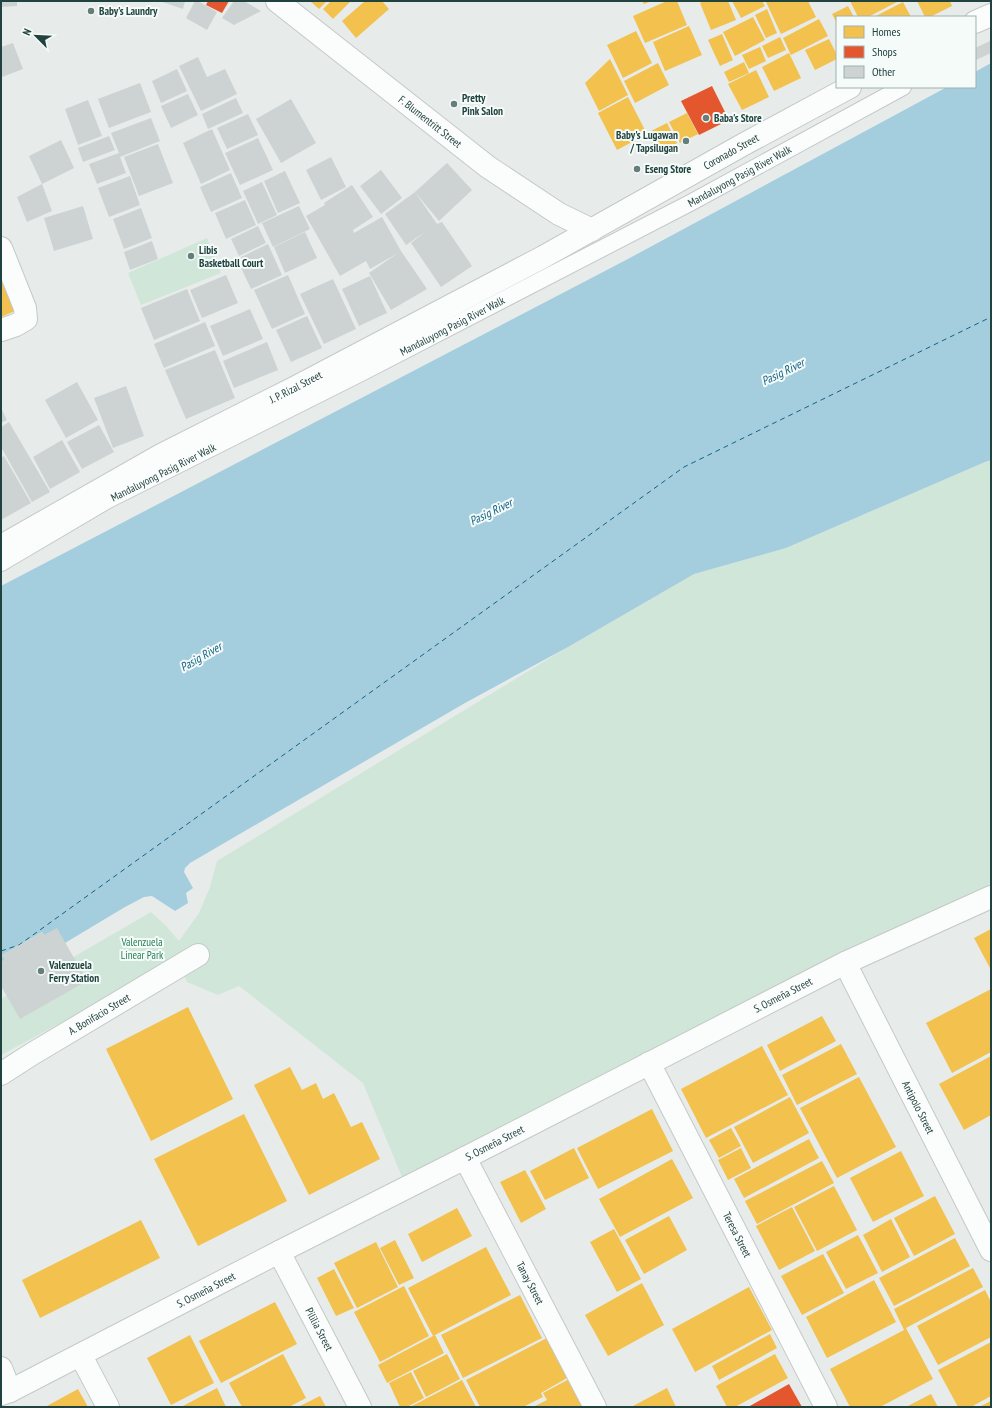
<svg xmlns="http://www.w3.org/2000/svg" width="992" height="1408" font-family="'PT Sans Narrow',sans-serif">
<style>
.green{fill:#cfe6d9}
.water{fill:#a4cdde}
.homes{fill:#f2c14e}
.shops{fill:#e4572e}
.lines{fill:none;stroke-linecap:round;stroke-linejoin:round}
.ferry{stroke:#156285;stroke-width:1;stroke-dasharray:5 4;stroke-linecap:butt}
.building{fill:#cdd3d2}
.pedestrian-casing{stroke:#c4c9c8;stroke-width:18}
.minor-casing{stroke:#c4c9c8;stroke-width:24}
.tertiary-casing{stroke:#c4c9c8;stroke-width:24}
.pedestrian{stroke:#fbfcfc;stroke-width:16}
.minor{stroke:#fbfcfc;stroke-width:22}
.tertiary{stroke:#fbfcfc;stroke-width:22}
.poi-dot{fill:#667e7b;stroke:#f5fbf9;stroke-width:1.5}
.labels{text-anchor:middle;stroke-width:4;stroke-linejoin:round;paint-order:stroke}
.poi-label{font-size:11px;font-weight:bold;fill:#21433f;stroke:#f5fbf9;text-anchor:start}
.street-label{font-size:11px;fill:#21433f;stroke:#f5fbf9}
.park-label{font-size:11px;fill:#277e55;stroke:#f5fbf9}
.water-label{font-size:12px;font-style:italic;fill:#156285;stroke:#f5fbf9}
</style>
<rect width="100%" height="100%" fill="#e7eceb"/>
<g class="green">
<path d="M 207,238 L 221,273 L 141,305 L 128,273 Z"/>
<path d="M 991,460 L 991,885 L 402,1177 L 363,1083 L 239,986 L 218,995 L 187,982 L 177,960 L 1,1055 L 1,999 L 151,912 L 167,927 L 179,941 L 199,913 L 210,887 L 217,861 L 568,647 L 694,574 L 786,548 L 985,462 Z"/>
</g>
<path class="water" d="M 991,63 L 991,460 L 985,462 L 786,548 L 694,574 L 568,647 L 465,703 L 190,863 L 185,868 L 184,872 L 193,888 L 186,893 L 188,903 L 175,911 L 152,896 L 144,897 L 125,907 L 65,943 L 44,935 L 42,932 L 2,955 L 5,960 L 1,962 L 1,586 L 626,260 L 947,87 L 975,87 L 975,72 Z"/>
<g class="homes">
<path d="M 310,1 L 327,1 L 319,9 Z"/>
<path d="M 331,1 L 351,1 L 333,19 L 323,9 Z"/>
<path d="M 365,1 L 382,1 L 389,9 L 356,38 L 342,21 Z"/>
<path d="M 642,1 L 652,1 L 644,4 Z"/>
<path d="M 667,1 L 677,1 L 687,25 L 645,43 L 633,16 Z"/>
<path d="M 704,1 L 728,1 L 736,20 L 711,30 L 700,3 Z"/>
<path d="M 732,1 L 762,1 L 765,6 L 741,18 Z"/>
<path d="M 768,1 L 808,1 L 816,17 L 781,34 L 766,2 Z"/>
<path d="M 850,1 L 899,1 L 868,17 L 858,17 Z"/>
<path d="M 917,1 L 950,1 L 952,6 L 930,17 L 925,17 Z"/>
<path d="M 903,2 L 911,17 L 874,17 Z"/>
<path d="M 848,6 L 854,17 L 837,17 L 837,23 L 832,14 Z"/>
<path d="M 767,9 L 777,33 L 766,38 L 755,15 Z"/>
<path d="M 753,17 L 765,40 L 735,56 L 723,32 Z"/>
<path d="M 819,19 L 828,36 L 791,55 L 783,38 Z"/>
<path d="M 689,26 L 702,55 L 665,71 L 653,42 Z"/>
<path d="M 636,31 L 652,63 L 623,78 L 607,45 Z"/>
<path d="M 722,34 L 733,60 L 720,66 L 708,40 Z"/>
<path d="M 780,37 L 786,50 L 768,58 L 762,46 Z"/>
<path d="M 829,39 L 837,55 L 837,59 L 815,70 L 805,50 Z"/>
<path d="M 760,47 L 766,61 L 749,69 L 742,55 Z"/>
<path d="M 789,53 L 801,78 L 774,91 L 762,67 Z"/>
<path d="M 610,59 L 628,95 L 599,111 L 585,83 Z"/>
<path d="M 744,62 L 749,73 L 729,82 L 724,72 Z"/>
<path d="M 658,63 L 669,85 L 635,103 L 624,81 Z"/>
<path d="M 756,70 L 769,97 L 742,110 L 728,84 Z"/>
<path d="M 628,97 L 647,134 L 617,150 L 598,113 Z"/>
<path d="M 687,113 L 698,134 L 680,143 L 669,122 Z"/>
<path d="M 667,123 L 677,143 L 658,154 L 647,133 Z"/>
<path d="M 1,277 L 15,311 L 1,317 Z"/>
<path d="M 991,929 L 991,970 L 974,938 Z"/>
<path d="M 991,989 L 991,1052 L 952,1073 L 926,1023 Z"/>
<path d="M 188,1007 L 233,1099 L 151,1141 L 106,1049 Z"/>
<path d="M 822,1016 L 836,1041 L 780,1071 L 767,1045 Z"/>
<path d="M 841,1044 L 857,1074 L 797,1105 L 782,1075 Z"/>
<path d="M 762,1046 L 788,1095 L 706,1138 L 681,1089 Z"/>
<path d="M 991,1056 L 991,1115 L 964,1130 L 939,1084 Z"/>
<path d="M 290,1067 L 302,1090 L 316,1083 L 323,1099 L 334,1093 L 351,1127 L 362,1122 L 380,1159 L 309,1195 L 254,1085 Z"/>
<path d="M 859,1077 L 896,1147 L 837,1178 L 800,1108 Z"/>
<path d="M 790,1097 L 809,1133 L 753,1163 L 734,1127 Z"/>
<path d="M 652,1109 L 673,1151 L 598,1189 L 577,1148 Z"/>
<path d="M 244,1114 L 287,1201 L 198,1246 L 154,1159 Z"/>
<path d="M 731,1128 L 741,1146 L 719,1158 L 709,1140 Z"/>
<path d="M 809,1139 L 819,1158 L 744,1198 L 734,1179 Z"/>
<path d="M 574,1148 L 589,1178 L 545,1200 L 530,1171 Z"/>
<path d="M 741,1148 L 751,1168 L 728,1180 L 718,1160 Z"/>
<path d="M 901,1151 L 924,1196 L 873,1222 L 850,1178 Z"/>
<path d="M 672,1159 L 693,1198 L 620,1237 L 599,1199 Z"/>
<path d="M 822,1161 L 834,1183 L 757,1224 L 745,1201 Z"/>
<path d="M 525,1170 L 546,1209 L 521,1223 L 500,1182 Z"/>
<path d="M 834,1186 L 857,1230 L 817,1251 L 794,1207 Z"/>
<path d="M 935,1196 L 955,1234 L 914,1256 L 894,1218 Z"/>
<path d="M 792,1207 L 815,1251 L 779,1270 L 756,1226 Z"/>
<path d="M 457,1208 L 472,1236 L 422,1262 L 408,1234 Z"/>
<path d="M 669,1216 L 687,1250 L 644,1274 L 625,1240 Z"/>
<path d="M 891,1219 L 910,1257 L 882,1272 L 863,1235 Z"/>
<path d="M 141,1220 L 160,1258 L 40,1318 L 22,1280 Z"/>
<path d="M 614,1229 L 641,1279 L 617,1292 L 590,1242 Z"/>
<path d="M 858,1235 L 878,1273 L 846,1289 L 826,1252 Z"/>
<path d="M 955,1238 L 970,1266 L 894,1306 L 879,1278 Z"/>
<path d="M 395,1240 L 414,1278 L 399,1285 L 380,1248 Z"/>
<path d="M 376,1242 L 398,1287 L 357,1308 L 334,1263 Z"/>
<path d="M 486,1247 L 511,1295 L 435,1335 L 444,1353 L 387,1383 L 378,1365 L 433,1336 L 408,1288 Z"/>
<path d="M 823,1254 L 844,1293 L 802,1315 L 781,1276 Z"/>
<path d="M 973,1268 L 983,1287 L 906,1328 L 933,1379 L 880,1407 L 850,1407 L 830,1369 L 904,1330 L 894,1309 Z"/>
<path d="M 334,1269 L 354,1308 L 336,1316 L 317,1278 Z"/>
<path d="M 874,1280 L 896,1322 L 827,1358 L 806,1317 Z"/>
<path d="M 642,1283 L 664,1325 L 608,1356 L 585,1315 Z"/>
<path d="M 404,1286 L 429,1336 L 380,1362 L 354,1312 Z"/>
<path d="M 749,1287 L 772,1330 L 695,1372 L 672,1329 Z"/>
<path d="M 985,1290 L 991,1302 L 991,1337 L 938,1365 L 917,1326 Z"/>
<path d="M 520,1295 L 542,1338 L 463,1378 L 441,1335 Z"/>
<path d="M 275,1302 L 297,1344 L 221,1383 L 199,1341 Z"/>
<path d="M 770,1334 L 777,1348 L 719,1380 L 712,1366 Z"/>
<path d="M 190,1335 L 214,1383 L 171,1405 L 147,1358 Z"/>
<path d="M 547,1338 L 567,1378 L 541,1393 L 543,1397 L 523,1407 L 480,1407 L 466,1380 Z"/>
<path d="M 991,1342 L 991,1396 L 971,1407 L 958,1407 L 938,1370 Z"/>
<path d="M 283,1354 L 306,1398 L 289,1407 L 242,1407 L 229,1383 Z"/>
<path d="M 447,1354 L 460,1379 L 426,1397 L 413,1371 Z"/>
<path d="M 775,1354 L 788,1378 L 735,1407 L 727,1407 L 716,1386 Z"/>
<path d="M 411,1372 L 424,1398 L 407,1407 L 400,1407 L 389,1383 Z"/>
<path d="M 571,1378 L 586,1407 L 533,1407 L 547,1400 L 543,1393 Z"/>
<path d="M 462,1380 L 476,1407 L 410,1407 Z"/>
<path d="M 217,1388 L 226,1407 L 181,1407 Z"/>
<path d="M 667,1388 L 676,1407 L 631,1407 Z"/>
<path d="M 78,1389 L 88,1407 L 45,1407 Z"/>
<path d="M 931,1394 L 938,1407 L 906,1407 Z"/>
<path d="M 320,1396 L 326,1407 L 298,1407 Z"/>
<path d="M 991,1401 L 991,1407 L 979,1407 Z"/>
</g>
<g class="shops">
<path d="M 208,1 L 229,1 L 222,13 L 206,5 Z"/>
<path d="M 712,86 L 729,120 L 699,135 L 681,101 Z"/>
<path d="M 789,1384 L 802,1407 L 748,1407 Z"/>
</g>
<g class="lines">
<path class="ferry" d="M 1,951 L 19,945 L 684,467 L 991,317"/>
</g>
<g class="building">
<path d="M 1,1 L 17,1 L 17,6 L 1,7 Z"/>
<path d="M 159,1 L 185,1 L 183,9 Z"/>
<path d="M 195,1 L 198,1 L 217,12 L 207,30 L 186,18 Z"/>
<path d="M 234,1 L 244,1 L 261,11 L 234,25 L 222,18 Z"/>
<path d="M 990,41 L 991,53 L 976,60 L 975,48 Z"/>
<path d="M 13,43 L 23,69 L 2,77 L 1,47 Z"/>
<path d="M 198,57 L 207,77 L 225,69 L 237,94 L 201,111 L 179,66 Z"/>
<path d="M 177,69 L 187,91 L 161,103 L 152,81 Z"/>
<path d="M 140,83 L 151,112 L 109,128 L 98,99 Z"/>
<path d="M 188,94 L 198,115 L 171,128 L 161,106 Z"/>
<path d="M 236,98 L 243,113 L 208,129 L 202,114 Z"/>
<path d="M 291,99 L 316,143 L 281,163 L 256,119 Z"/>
<path d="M 88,100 L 102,136 L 78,145 L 65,109 Z"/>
<path d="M 248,114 L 258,135 L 227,149 L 217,128 Z"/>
<path d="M 151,118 L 160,141 L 120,157 L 126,173 L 97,184 L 89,164 L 119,153 L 111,133 Z"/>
<path d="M 212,129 L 230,170 L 201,184 L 183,143 Z"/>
<path d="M 109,136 L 115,150 L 83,162 L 78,148 Z"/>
<path d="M 258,138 L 273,170 L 240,185 L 225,153 Z"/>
<path d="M 61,140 L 74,168 L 42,184 L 29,156 Z"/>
<path d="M 158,144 L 173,183 L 139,196 L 124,157 Z"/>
<path d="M 331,157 L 346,187 L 321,200 L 306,170 Z"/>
<path d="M 447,163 L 472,190 L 439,221 L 415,192 Z"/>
<path d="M 381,170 L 402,198 L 381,214 L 360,186 Z"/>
<path d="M 285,171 L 300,203 L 278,213 L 264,181 Z"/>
<path d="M 231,173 L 242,198 L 211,212 L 200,187 Z"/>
<path d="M 130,176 L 140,205 L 109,217 L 98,188 Z"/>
<path d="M 262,182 L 277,215 L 258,224 L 243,191 Z"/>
<path d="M 42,184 L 52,211 L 27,222 L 17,197 Z"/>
<path d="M 352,185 L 373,217 L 353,230 L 354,233 L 382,217 L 401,251 L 427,289 L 391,310 L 369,273 L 398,253 L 370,269 L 366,261 L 340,276 L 306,216 L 325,205 L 324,203 Z"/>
<path d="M 415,192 L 437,224 L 442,222 L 472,266 L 441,287 L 411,243 L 425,232 L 406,245 L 385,214 Z"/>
<path d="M 245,200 L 256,225 L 226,239 L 215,213 Z"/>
<path d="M 83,206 L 93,239 L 54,251 L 44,218 Z"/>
<path d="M 299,206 L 310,229 L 273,247 L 262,223 Z"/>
<path d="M 141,208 L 152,238 L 124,249 L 113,219 Z"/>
<path d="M 258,226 L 266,243 L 239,256 L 231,239 Z"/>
<path d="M 305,232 L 317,258 L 285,273 L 274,247 Z"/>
<path d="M 152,241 L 158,259 L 130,270 L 124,252 Z"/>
<path d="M 268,244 L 282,275 L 251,289 L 237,259 Z"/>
<path d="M 226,275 L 238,303 L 202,318 L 190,290 Z"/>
<path d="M 288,275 L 305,314 L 272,329 L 254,290 Z"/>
<path d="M 370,276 L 387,313 L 359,326 L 342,289 Z"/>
<path d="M 333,279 L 356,329 L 324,344 L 300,294 Z"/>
<path d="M 187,289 L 200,321 L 154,340 L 141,308 Z"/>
<path d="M 250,309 L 263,339 L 223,356 L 210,326 Z"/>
<path d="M 307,316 L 322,348 L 291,362 L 276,330 Z"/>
<path d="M 205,322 L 215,346 L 164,368 L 154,344 Z"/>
<path d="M 267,342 L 278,370 L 234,388 L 223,361 Z"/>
<path d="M 215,350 L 235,398 L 186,419 L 165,370 Z"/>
<path d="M 77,382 L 98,420 L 66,438 L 45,400 Z"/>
<path d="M 126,386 L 144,436 L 113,448 L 94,398 Z"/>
<path d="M 1,408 L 7,420 L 1,423 Z"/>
<path d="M 9,422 L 50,492 L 32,502 L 1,447 L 1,427 Z"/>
<path d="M 99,425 L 114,452 L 82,469 L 67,442 Z"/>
<path d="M 62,440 L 80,472 L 50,489 L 33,457 Z"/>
<path d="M 4,456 L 31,503 L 1,520 L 1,458 Z"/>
<path d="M 57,928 L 87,981 L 20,1019 L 1,986 L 1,962 L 5,960 L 2,955 L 42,932 L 44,935 Z"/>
</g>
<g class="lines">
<g class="pedestrian-casing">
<g id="pedestrian">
<path id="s1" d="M 1,563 L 108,500 L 363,372 L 690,203 L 903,87"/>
</g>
</g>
<g class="minor-casing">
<g id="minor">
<path d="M 1,248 L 25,308 L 26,319 L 16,325 L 1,330"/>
<path id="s2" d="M 649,1063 L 826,1407"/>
<path id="s3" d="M 1,1074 L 32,1054 L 198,955"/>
<path id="s4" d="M 465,1158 L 595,1407"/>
<path id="s5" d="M 279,1252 L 360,1407"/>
<path d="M 81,1356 L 108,1407"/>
<path d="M 1,1368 L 10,1391"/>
<path id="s6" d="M 1,1394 L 10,1391 L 279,1252 L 465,1158 L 845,963"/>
</g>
</g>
<g class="tertiary-casing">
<g id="tertiary">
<path id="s7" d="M 277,1 L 488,167 L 559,214 L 592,230"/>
<path d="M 975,22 L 991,15"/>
<path id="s8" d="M 1,546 L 161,455 L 294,388 L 543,257 L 746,143 L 850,87"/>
<path id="s9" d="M 991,897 L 845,963 L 991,1250"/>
</g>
</g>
<use href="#pedestrian" class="pedestrian"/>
<use href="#minor" class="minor"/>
<use href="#tertiary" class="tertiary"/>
</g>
<g class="poi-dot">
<circle cx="91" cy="11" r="4"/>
<circle cx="454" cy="104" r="4"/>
<circle cx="706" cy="118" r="4"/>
<circle cx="686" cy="141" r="4"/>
<circle cx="637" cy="169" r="4"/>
<circle cx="191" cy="256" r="4"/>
<circle cx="41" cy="971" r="4"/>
</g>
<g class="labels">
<g class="poi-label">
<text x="99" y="15">Baby's Laundry</text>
<text x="462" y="102">Pretty<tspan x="462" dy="13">Pink Salon</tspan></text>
<text x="714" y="122">Baba's Store</text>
<text x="678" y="139" text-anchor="end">Baby's Lugawan<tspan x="678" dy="13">/ Tapsilugan</tspan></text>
<text x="645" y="173">Eseng Store</text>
<text x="199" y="254">Libis<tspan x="199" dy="13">Basketball Court</tspan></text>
<text x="49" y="969">Valenzuela<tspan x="49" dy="13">Ferry Station</tspan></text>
</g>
<g class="street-label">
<text dy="4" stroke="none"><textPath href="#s7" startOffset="195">F. Blumentritt Street</textPath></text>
<text dy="4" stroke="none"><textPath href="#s8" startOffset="830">Coronado Street</textPath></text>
<text dy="4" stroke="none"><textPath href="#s1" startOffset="834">Mandaluyong Pasig River Walk</textPath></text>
<text dy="4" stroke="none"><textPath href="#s1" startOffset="510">Mandaluyong Pasig River Walk</textPath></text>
<text dy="4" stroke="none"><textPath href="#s8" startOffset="335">J. P. Rizal Street</textPath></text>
<text dy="4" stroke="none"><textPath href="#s1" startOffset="186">Mandaluyong Pasig River Walk</textPath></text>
<text dy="4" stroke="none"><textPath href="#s6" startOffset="878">S. Osmeña Street</textPath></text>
<text dy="4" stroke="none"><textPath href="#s3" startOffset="115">A. Bonifacio Street</textPath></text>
<text dy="4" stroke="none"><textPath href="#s9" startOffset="322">Antipolo Street</textPath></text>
<text dy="4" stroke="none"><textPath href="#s6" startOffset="554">S. Osmeña Street</textPath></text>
<text dy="4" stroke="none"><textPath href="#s2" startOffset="193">Teresa Street</textPath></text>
<text dy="4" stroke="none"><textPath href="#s4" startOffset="141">Tanay Street</textPath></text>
<text dy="4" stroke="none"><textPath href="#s6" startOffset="230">S. Osmeña Street</textPath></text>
<text dy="4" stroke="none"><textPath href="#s5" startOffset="87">Pililia Street</textPath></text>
</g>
<g class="park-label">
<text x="142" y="946">Valenzuela<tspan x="142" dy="13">Linear Park</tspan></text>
</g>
<g class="water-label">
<text transform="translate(783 372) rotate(-26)" y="4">Pasig River</text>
<text transform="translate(491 512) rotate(-26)" y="4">Pasig River</text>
<text transform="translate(201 657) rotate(-30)" y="4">Pasig River</text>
</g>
</g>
<rect width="992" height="1408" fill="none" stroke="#21433f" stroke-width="4"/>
<rect x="836" y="16" width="140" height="72" fill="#f5fbf9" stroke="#a0b1af"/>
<rect x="844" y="26" width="20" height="12" fill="#f2c14e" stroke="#a0b1af"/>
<text x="872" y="36" font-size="12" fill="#21433f">Homes</text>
<rect x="844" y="46" width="20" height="12" fill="#e4572e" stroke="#a0b1af"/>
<text x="872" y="56" font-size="12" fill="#21433f">Shops</text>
<rect x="844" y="66" width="20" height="12" fill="#cdd3d2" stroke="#a0b1af"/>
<text x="872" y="76" font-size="12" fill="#21433f">Other</text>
<g transform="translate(36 36) rotate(294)" stroke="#f5fbf9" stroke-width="3" paint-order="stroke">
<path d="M0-3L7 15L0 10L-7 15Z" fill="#21433f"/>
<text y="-6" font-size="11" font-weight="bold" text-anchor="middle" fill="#21433f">N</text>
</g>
</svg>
